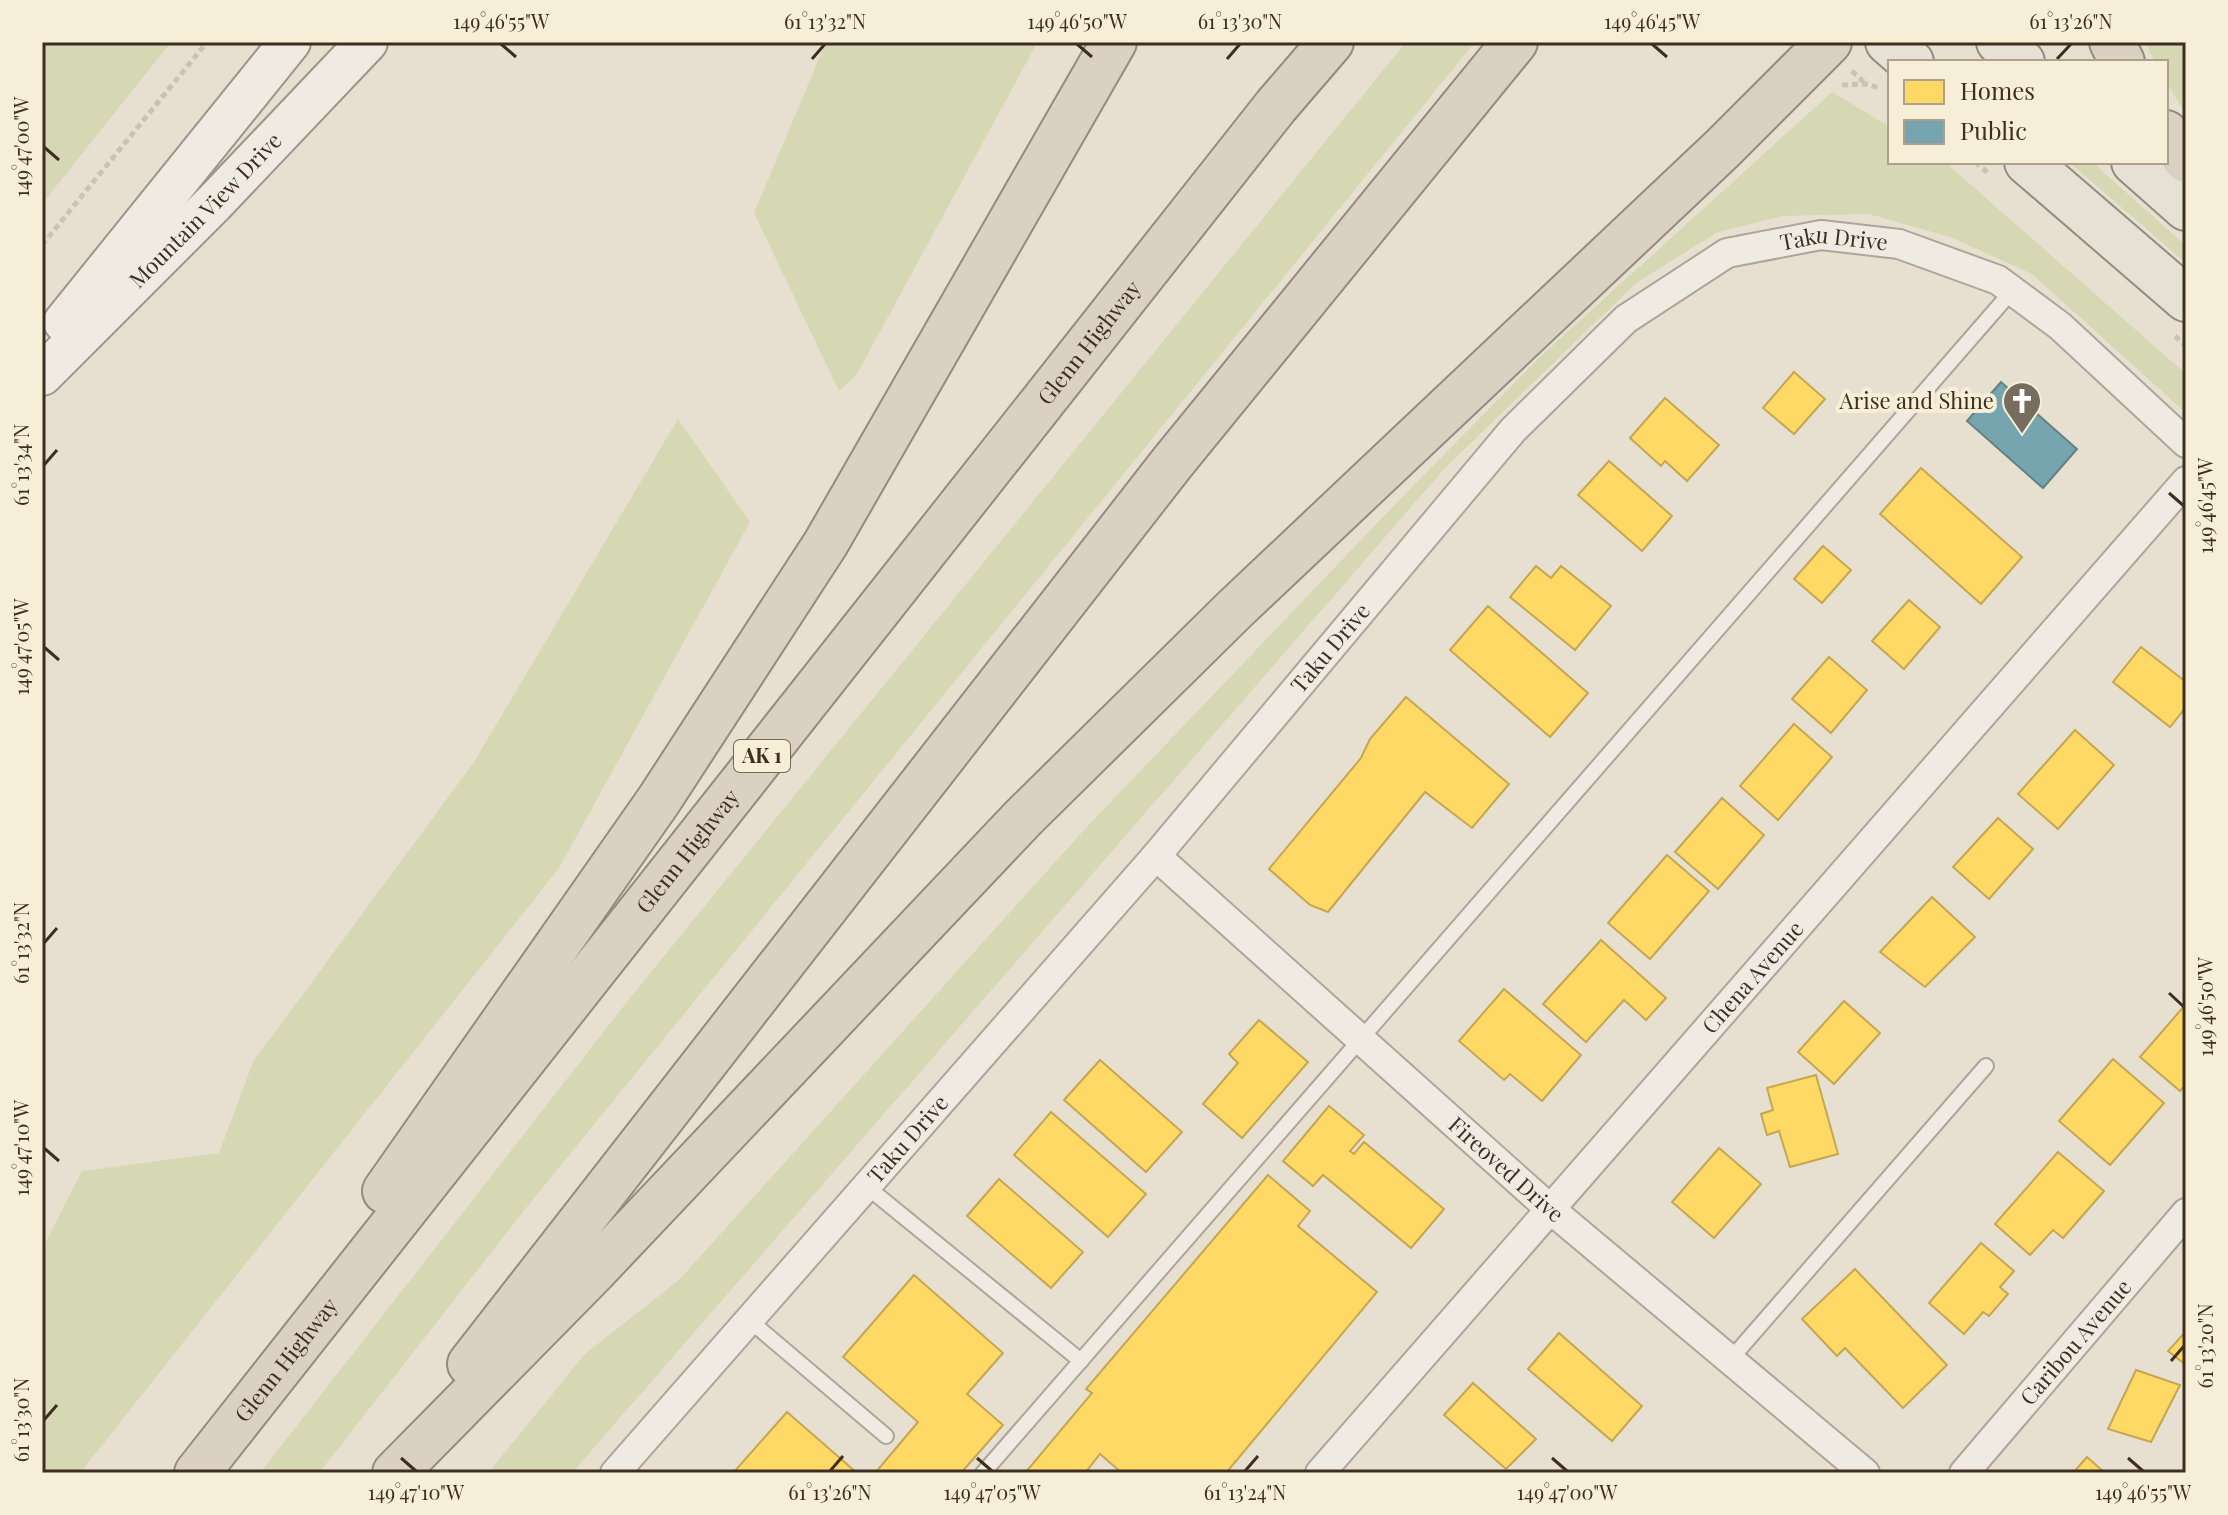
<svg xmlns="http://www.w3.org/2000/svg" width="2228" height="1515" font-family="'Playfair Display',serif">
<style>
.green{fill:#d6d7b3}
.homes{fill:#ffd966;stroke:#c5a651;stroke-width:2}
.public{fill:#76a5af;stroke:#658184;stroke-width:2}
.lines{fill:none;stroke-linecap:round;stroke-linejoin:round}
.lane-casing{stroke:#ada599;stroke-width:18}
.street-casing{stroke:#ada599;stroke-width:32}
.secondary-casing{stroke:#9c958a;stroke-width:44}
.primary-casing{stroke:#928b80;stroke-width:48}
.highway-casing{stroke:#928b80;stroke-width:48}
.path{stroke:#c8c2b9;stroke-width:5;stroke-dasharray:6 4;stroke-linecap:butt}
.lane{stroke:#efebe3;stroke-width:14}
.street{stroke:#efebe3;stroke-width:28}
.secondary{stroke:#efebe3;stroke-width:40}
.primary{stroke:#e6e1d4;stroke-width:44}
.highway{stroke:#dad1c2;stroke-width:44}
.ticks{fill:none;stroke:#3d2e20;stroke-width:3}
.labels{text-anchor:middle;stroke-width:8;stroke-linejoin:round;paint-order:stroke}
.shield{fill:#f7eed8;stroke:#756857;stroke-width:2}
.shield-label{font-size:20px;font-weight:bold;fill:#3d2e20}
.street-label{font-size:22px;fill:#3d2e20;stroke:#f7eed8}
.poi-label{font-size:22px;fill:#3d2e20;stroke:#f7eed8;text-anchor:end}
.neatline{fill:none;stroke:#3d2e20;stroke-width:3}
.ticks-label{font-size:20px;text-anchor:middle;fill:#3d2e20}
</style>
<rect width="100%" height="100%" fill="#e7e0d1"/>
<g class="green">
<path d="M 42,42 L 171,42 L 42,204 Z"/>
<path d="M 826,42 L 1037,43 L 857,374 L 839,391 L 754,213 Z"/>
<path d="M 1406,42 L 1475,42 L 522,1213 L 319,1473 L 260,1473 L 630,998 Z"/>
<path d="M 2145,42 L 2186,42 L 2186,115 L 2166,81 L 2166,62 L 2155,62 Z"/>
<path d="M 1832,92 L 1890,127 L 1890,162 L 1945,162 L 2186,374 L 2186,413 L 2032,274 L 1950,237 L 1869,214 L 1782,216 L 1718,232 L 1636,283 L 1445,468 L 572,1473 L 488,1473 L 585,1354 L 679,1280 L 1084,830 L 1405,494 L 1540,357 Z"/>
<path d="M 2069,162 L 2092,162 L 2186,246 L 2186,263 Z"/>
<path d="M 678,419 L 750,522 L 559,868 L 80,1473 L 42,1473 L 42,1249 L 82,1171 L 219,1153 L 253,1062 L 474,762 Z"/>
</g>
<g class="homes">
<path d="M 1794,372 L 1825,399 L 1794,434 L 1763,408 Z"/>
<path d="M 1665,398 L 1719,445 L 1687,481 L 1665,461 L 1661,466 L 1630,438 Z"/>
<path d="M 1609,461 L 1672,516 L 1642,551 L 1578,495 Z"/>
<path d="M 1921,468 L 2022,557 L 1981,604 L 1880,514 Z"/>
<path d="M 1823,546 L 1851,570 L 1822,603 L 1794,579 Z"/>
<path d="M 1536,566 L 1551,578 L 1561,566 L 1611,606 L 1575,650 L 1510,597 Z"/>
<path d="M 1909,600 L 1940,627 L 1904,669 L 1872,641 Z"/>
<path d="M 1488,606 L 1588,693 L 1550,737 L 1450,650 Z"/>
<path d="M 2141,647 L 2186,682 L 2186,707 L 2170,727 L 2113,682 Z"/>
<path d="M 1829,657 L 1867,690 L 1831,733 L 1792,699 Z"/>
<path d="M 1406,697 L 1509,784 L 1472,828 L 1425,792 L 1328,912 L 1310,905 L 1269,869 L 1361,758 L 1370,739 Z"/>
<path d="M 1794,724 L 1832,757 L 1778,820 L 1740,786 Z"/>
<path d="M 2075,730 L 2114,765 L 2058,829 L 2018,794 Z"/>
<path d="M 1722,798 L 1764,835 L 1718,889 L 1675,852 Z"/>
<path d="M 1998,818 L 2033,849 L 1989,899 L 1953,867 Z"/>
<path d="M 1667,855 L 1709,891 L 1650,959 L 1608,923 Z"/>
<path d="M 1932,897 L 1975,937 L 1925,987 L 1880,952 Z"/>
<path d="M 1601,940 L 1666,998 L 1646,1020 L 1624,1000 L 1586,1042 L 1543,1004 Z"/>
<path d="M 1504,989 L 1581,1055 L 1542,1101 L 1510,1074 L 1504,1080 L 1459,1041 Z"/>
<path d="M 1844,1001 L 1880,1033 L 1834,1084 L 1798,1052 Z"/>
<path d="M 2186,1004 L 2186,1084 L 2180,1091 L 2140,1057 Z"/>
<path d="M 1259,1020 L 1308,1062 L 1242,1138 L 1203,1104 L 1238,1063 L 1229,1054 Z"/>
<path d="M 2113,1059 L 2164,1103 L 2110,1165 L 2059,1121 Z"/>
<path d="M 1100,1060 L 1182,1132 L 1146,1172 L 1064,1100 Z"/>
<path d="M 1816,1075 L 1838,1154 L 1790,1167 L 1779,1131 L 1767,1135 L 1761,1114 L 1773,1110 L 1767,1088 Z"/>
<path d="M 1329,1106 L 1364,1135 L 1350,1151 L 1354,1154 L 1364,1142 L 1444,1209 L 1411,1248 L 1323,1175 L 1313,1186 L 1283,1161 Z"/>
<path d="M 1051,1112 L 1146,1194 L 1108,1237 L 1014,1155 Z"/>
<path d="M 1719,1148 L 1761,1184 L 1714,1238 L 1672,1202 Z"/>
<path d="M 2058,1152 L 2104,1191 L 2063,1238 L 2053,1230 L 2030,1255 L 1995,1224 Z"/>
<path d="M 1268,1175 L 1310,1211 L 1298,1226 L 1377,1292 L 1226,1473 L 1122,1473 L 1100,1454 L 1085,1473 L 1025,1473 L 1092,1393 L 1086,1389 Z"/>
<path d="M 999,1179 L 1083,1252 L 1051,1288 L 967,1216 Z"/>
<path d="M 1981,1243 L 2014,1271 L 2000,1287 L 2008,1294 L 1989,1316 L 1983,1312 L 1964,1334 L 1929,1303 Z"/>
<path d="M 1855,1269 L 1947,1365 L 1903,1408 L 1845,1348 L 1837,1356 L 1802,1319 Z"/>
<path d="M 914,1275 L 1003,1353 L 967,1394 L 1003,1425 L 961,1473 L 875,1473 L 918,1422 L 843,1357 Z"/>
<path d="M 2186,1331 L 2186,1365 L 2168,1351 Z"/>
<path d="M 1559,1333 L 1642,1406 L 1612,1441 L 1528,1369 Z"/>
<path d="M 2136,1370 L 2180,1385 L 2151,1442 L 2108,1429 Z"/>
<path d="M 1473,1383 L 1536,1439 L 1506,1469 L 1444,1415 Z"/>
<path d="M 787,1412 L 857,1473 L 733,1473 Z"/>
<path d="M 2087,1457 L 2105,1473 L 2073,1473 Z"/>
</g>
<path class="public" d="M 2001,382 L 2077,449 L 2043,488 L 1967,421 Z"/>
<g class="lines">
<g class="lane-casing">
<g id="lane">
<path d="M 866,1186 L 1081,1361"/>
<path d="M 749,1320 L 886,1436"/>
<path d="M 1730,1360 L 1986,1066"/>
<path d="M 983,1473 L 2012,291"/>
</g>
</g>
<g class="street-casing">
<g id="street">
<path id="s1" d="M 1156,856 L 1549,1208 L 1865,1473"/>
<path id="s2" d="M 615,1473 L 1156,856 L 1513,430 L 1626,319 L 1727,253 L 1821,235 L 1899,244 L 1998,280 L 2060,326 L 2186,443"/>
<path id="s3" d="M 1320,1473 L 2186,481"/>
<path id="s4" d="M 1964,1473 L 2186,1213"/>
</g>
</g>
<g class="secondary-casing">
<g id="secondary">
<path d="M 64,322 L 290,42"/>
<path id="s5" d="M 42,375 L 214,203 L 367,42"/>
</g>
</g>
<g class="primary-casing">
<g id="primary">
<path d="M 1888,42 L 1911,62"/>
<path d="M 1999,42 L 2022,62"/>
<path d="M 2027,162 L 2186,299"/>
<path d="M 2134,162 L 2186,208"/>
</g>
</g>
<g class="highway-casing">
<g id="highway">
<path d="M 2112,42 L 2122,62"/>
<path d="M 2166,133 L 2186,160"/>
<path d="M 385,1191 L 659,800 L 826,543 L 1114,42"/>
<path d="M 470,1364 L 1172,463 L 1515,42"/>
<path id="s6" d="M 197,1473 L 1276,106 L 1331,42"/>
<path d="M 395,1473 L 593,1272 L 1023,818 L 1235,609 L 1722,149 L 1829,42"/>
</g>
</g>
<g class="path">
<path d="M 1852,71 L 1866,84"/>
<path d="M 1842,85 L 1866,84 L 1880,88"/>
<path d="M 1975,162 L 1989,174"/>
<path d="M 42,245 L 207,42"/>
<path d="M 2175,336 L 2186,346"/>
</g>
<use href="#lane" class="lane"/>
<use href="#street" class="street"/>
<use href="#secondary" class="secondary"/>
<use href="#primary" class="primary"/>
<use href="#highway" class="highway"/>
</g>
<path class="ticks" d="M 501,44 L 516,57M 1077,44 L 1092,57M 1652,44 L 1667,57M 812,59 L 825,44M 1227,59 L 1240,44M 2057,59 L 2071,44M 44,147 L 59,160M 44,465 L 57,450M 2169,493 L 2184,506M 44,647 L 59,660M 44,943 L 57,928M 2169,993 L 2184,1007M 44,1148 L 59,1161M 2171,1361 L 2184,1346M 44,1420 L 57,1405M 401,1458 L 416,1471M 977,1458 L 992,1471M 1552,1458 L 1567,1471M 2128,1458 L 2143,1471M 830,1471 L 843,1456M 1245,1471 L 1258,1456"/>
<defs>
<g id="church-pin" transform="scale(2)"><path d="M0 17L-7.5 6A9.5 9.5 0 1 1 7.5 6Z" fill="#786c5e" stroke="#f7eed8"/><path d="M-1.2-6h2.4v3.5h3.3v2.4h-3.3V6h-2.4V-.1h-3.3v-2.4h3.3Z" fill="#fff"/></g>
</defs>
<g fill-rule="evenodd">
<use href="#church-pin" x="2022" y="401"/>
</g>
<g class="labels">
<rect class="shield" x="734" y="740" width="56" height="32" rx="6"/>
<g class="shield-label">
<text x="762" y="763">AK 1</text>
</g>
<g class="street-label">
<text dy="8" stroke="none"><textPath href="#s5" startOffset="232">Mountain View Drive</textPath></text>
<text dy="8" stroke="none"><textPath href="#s2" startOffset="1764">Taku Drive</textPath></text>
<text dy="8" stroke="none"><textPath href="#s6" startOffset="1440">Glenn Highway</textPath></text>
<text dy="8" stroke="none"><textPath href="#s2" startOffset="1092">Taku Drive</textPath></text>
<text dy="8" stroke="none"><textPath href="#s6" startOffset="792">Glenn Highway</textPath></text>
<text dy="8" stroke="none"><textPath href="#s3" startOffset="658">Chena Avenue</textPath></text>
<text dy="8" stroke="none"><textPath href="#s2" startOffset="444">Taku Drive</textPath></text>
<text dy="8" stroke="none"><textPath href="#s1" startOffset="470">Fireoved Drive</textPath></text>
<text dy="8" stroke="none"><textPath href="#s4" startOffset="172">Caribou Avenue</textPath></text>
<text dy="8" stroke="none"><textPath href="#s6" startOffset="144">Glenn Highway</textPath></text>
</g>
<g class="poi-label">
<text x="1994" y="409">Arise and Shine</text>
</g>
</g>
<rect width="2228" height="1515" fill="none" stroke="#f7eed8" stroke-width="88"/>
<rect x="1888" y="60" width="280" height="104" fill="#f7eed8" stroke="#ada18e" stroke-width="2"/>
<rect x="1904" y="80" width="40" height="24" fill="#ffd966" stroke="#ada18e" stroke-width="2"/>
<text x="1960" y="100" font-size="24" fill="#3d2e20">Homes</text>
<rect x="1904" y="120" width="40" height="24" fill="#76a5af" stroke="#ada18e" stroke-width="2"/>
<text x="1960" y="140" font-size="24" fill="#3d2e20">Public</text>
<rect x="44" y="44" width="2140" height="1427" class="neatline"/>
<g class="ticks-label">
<text x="501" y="29">149°46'55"W</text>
<text x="825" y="29">61°13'32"N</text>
<text x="1077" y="29">149°46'50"W</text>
<text x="1240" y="29">61°13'30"N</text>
<text x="1652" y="29">149°46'45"W</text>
<text x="2071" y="29">61°13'26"N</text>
<text transform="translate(22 147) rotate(-90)" y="7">149°47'00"W</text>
<text transform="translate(22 465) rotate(-90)" y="7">61°13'34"N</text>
<text transform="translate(2206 506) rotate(-90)" y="7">149°46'45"W</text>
<text transform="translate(22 647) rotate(-90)" y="7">149°47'05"W</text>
<text transform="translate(22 943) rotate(-90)" y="7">61°13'32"N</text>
<text transform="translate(2206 1007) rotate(-90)" y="7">149°46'50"W</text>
<text transform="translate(22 1148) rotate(-90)" y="7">149°47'10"W</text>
<text transform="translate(2206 1346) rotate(-90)" y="7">61°13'20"N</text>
<text transform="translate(22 1420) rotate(-90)" y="7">61°13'30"N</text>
<text x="416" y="1500">149°47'10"W</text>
<text x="830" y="1500">61°13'26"N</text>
<text x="992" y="1500">149°47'05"W</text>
<text x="1245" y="1500">61°13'24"N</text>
<text x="1567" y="1500">149°47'00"W</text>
<text x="2143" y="1500">149°46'55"W</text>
</g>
</svg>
